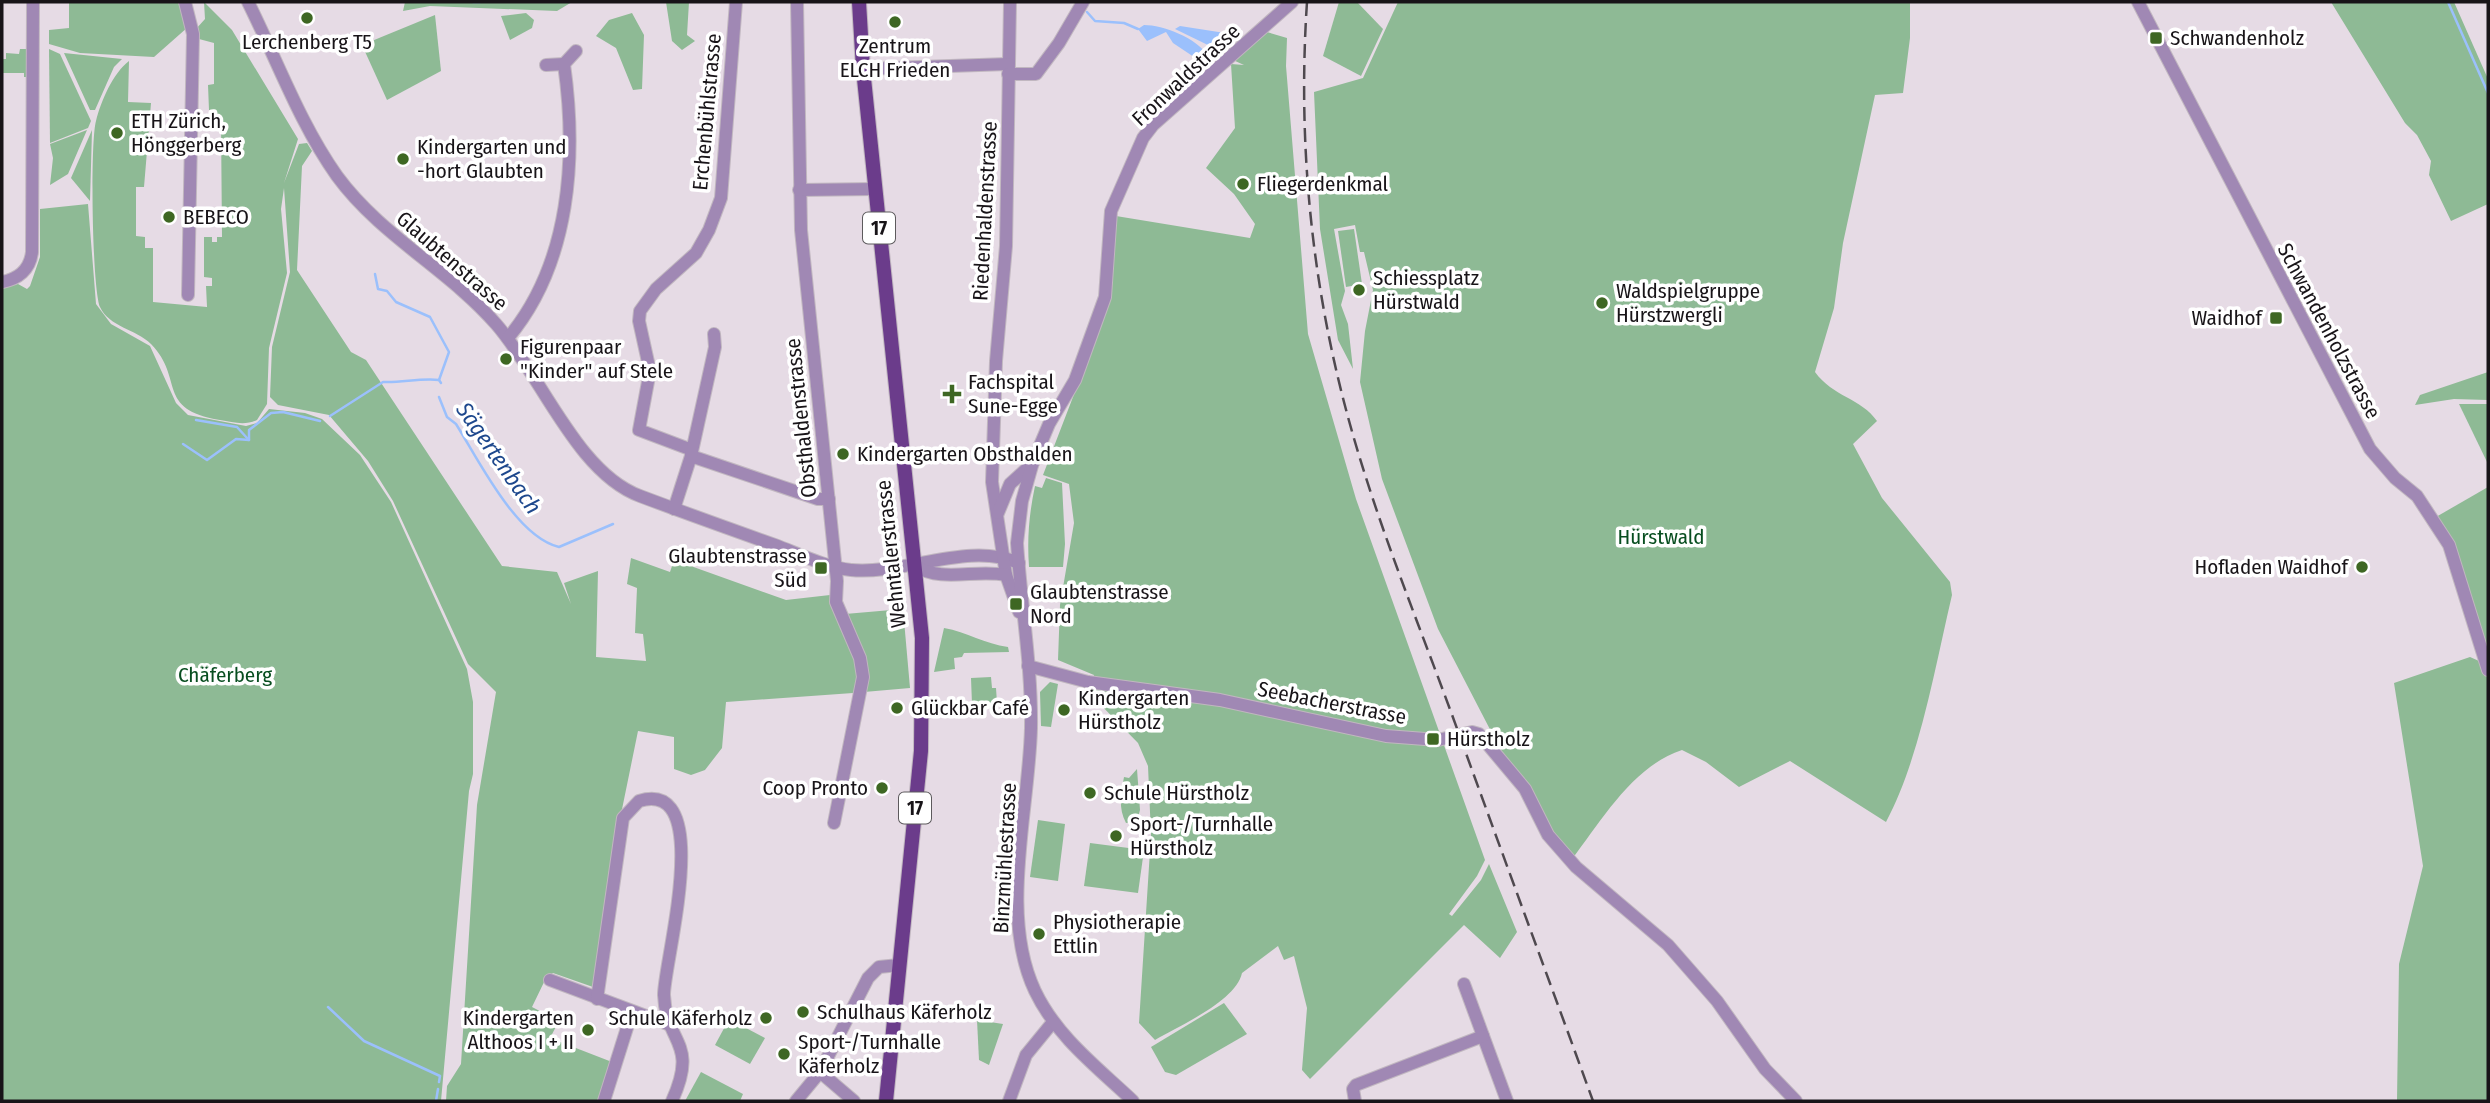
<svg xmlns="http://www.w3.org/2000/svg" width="2490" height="1103" font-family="'Fira Sans Condensed',sans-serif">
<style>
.green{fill:#8eba95}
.water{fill:#9bc0fc}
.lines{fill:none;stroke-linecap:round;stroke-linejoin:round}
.stream{stroke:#9bc0fc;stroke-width:2.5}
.minor-casing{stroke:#c1b7c0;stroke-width:14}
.major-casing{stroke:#c1b7c0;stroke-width:16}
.minor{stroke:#a088b4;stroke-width:12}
.major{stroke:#6b3c8b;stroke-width:14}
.rail{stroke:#4f494f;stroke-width:2.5;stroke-dasharray:14 7;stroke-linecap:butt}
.poi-dot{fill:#3e6723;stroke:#fff;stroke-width:2.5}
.labels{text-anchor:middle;stroke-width:7;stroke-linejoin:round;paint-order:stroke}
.shield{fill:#fff;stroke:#5d5a5d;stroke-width:2}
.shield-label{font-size:19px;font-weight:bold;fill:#181418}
.poi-label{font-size:21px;fill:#181418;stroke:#fff;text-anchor:start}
.street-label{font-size:21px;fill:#181418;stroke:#fff}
.park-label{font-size:21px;fill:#084e20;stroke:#fff}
.water-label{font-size:23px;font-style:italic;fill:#1e488d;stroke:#fff}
</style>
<rect width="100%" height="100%" fill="#e6dbe5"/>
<g class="green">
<path d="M 69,2 L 180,2 L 188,27 L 154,57 L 80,53 L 49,44 L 49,30 L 69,28 Z"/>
<path d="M 204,2 L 232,30 L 298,139 L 284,183 L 299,144 L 307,143 L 312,151 L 302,166 L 297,270 L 351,352 L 366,360 L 502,566 L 557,572 L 571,604 L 564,583 L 598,571 L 596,657 L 646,661 L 643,634 L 635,633 L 637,588 L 627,584 L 631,558 L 670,572 L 674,560 L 786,600 L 830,595 C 840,622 867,665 853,693 L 726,702 L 722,748 L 705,770 L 691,775 L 674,769 L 674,737 L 638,731 L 619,824 L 593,987 L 553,973 L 546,978 L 532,1007 L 559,1021 L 550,1038 L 612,1062 L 599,1101 L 446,1101 L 447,1086 L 461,1064 L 477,805 L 496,692 L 468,664 L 393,501 L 368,461 L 329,415 L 278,405 L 270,397 L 272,347 L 290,272 L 284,188 L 281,209 L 287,273 L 269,348 L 267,404 L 257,420 C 244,426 233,422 220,420 C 155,409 185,379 151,344 C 136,329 109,327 100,307 C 92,288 90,142 96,121 C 101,101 113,73 129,61 L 128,102 L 151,103 L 144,187 L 136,187 L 136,236 L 145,237 L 145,248 L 153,248 L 153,302 L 207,307 L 206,286 L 212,286 L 212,278 L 204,277 L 204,237 L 212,237 L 212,242 L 217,242 L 217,237 L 222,237 L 221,122 L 216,121 L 216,110 L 209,110 L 208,85 L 214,84 L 214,43 L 199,39 L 196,29 L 205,19 Z"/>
<path d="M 405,2 L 572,2 L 557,11 L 430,6 L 403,11 Z"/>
<path d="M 666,2 L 689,2 L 687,35 L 695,41 L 682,50 L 672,41 Z"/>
<path d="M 1339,2 L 1357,2 L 1383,29 L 1361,76 L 1323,56 Z"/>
<path d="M 1398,2 L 1910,2 L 1910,38 L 1903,93 L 1875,95 L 1843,243 L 1834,308 L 1815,372 C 1833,397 1861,398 1877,421 L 1853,444 L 1882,498 L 1950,582 L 1952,595 C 1935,667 1920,758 1886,822 L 1790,761 L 1739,787 L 1706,762 L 1682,750 C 1633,766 1602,820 1572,859 L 1494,745 L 1496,741 L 1438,629 L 1382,479 L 1360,382 L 1365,331 L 1373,290 L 1364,252 L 1360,252 L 1355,225 L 1334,229 L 1345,291 L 1341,305 L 1348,324 L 1353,369 L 1338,340 L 1320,229 L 1314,92 L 1363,78 Z"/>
<path d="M 2331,2 L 2454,2 L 2488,79 L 2488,204 L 2451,221 L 2429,175 L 2431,161 L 2417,135 L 2405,123 Z"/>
<path d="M 526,13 L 534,20 L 532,28 L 510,40 L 501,16 Z"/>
<path d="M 632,13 L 644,35 L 642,89 L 633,90 L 616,48 L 596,36 L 609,20 Z"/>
<path d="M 435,15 L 441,71 L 387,100 L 362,45 Z"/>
<path d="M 1267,32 L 1287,38 L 1286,66 L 1308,334 L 1356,499 L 1485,860 L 1477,876 L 1449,914 L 1452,916 L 1481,880 L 1489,864 L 1517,932 L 1500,958 L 1464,925 L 1310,1079 L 1302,1070 L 1307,1008 L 1294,956 L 1284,960 L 1278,946 L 1242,973 C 1236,1001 1179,1026 1155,1040 L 1139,1023 L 1151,835 L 1148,766 L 1138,743 L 1094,698 L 1091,690 L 1094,675 L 1058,660 L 1060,605 L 1074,523 L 1069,484 L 1043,475 L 1108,306 L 1116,216 L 1250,238 L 1255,224 L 1234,194 L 1206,168 L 1235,128 L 1231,64 L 1244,65 L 1233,60 Z"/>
<path d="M 20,49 L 29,49 L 29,77 L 24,77 L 24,73 L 2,73 L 2,59 L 6,59 L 6,53 L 19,54 Z"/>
<path d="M 49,49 L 60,54 L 91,121 L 88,128 L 50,143 Z"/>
<path d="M 64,53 L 122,59 L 114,67 L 95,110 L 90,110 Z"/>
<path d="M 87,130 L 68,174 L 50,185 L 53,158 L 50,144 Z"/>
<path d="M 92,130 L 90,201 L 71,178 Z"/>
<path d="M 88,204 L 96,304 L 111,324 L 150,346 L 176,403 L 188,415 L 246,426 L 257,423 L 269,409 L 305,413 L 322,419 L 360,455 L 391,502 L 467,669 L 473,702 L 473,774 L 469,791 L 441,1101 L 2,1101 L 2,287 L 18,284 L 27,289 L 30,286 L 40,257 L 40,209 Z"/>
<path d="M 1354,229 L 1362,284 L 1346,287 L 1338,231 Z"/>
<path d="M 2488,372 L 2488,400 L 2454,399 L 2415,405 L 2420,395 Z"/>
<path d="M 2459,404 L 2488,404 L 2488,464 Z"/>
<path d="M 1046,478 L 1062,483 L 1065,544 L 1063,567 L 1029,567 C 1027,539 1029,514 1035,486 L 1042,488 Z"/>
<path d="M 2488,487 L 2488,651 L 2436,517 Z"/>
<path d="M 903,609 L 910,688 L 864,692 L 845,614 Z"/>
<path d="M 944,628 C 967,632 985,644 1008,647 L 1009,652 L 964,653 L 962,657 L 954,658 L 955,669 L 934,672 Z"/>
<path d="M 2470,657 L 2488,665 L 2488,1101 L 2397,1101 L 2399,964 L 2423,866 L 2394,683 Z"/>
<path d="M 991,677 L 992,688 L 996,688 L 997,703 L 972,704 L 971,678 Z"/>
<path d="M 1050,682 L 1058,684 L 1051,727 L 1041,726 L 1040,692 Z"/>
<path d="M 1137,769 L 1140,810 L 1137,821 L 1126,823 C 1118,808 1121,793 1124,777 L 1129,778 Z"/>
<path d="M 1038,820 L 1065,824 L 1058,881 L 1030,877 Z"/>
<path d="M 1090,843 L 1144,850 L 1138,893 L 1084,886 Z"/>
<path d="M 1224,1003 L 1247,1034 L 1176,1075 L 1165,1072 L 1151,1047 Z"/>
<path d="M 729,1019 L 765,1038 L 750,1064 L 715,1045 Z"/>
<path d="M 977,1020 L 1003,1024 L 989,1065 L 979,1060 Z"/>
<path d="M 701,1072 L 743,1094 L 740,1101 L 685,1101 Z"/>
</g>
<g class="water">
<path d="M 1144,25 C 1163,25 1197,38 1207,55 L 1200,61 L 1173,43 L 1166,32 L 1147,41 L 1138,29 Z"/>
<path d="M 1180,26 L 1225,33 L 1231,36 L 1232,41 L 1222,49 L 1212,47 L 1175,29 Z"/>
</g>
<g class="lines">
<g class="stream">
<path d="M 473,2 L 480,2"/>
<path d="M 2448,2 L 2488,93"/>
<path d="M 1087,12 L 1095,21 L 1124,23 L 1138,29"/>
<path d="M 375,274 L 378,289 L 387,291 L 396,302 L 430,317 L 449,352 L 439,380"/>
<path d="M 439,397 L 447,417 L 456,424 C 478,459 516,537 559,547 L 613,524"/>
<path d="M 330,416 L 383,382 C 402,383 419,378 439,380 L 441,383"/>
<path d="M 196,420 L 237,427 L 247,438"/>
<path d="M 249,440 L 249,430 L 271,413 L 283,412 L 320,421"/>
<path d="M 183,444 L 207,460 L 236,439 L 249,440"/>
<path d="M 328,1007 L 364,1041 L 440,1076 L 439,1082"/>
<path d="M 436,1101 L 438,1089"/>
</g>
<g class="minor-casing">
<g id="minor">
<path d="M 185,2 L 193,34 L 188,295"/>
<path d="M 248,2 C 277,60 300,124 337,176 C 381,236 448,269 496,324 C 541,375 577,473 640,496 C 685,513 730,529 775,545 C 799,554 825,567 851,570 C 904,575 969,541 1019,563"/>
<path d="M 797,2 L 801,230 L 837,581 L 836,602 L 860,658 L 863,677 L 834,823"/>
<path d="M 1010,2 L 1006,246 L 996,361 L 992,482 L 1006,575 L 1019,612"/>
<path d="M 2138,2 L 2370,449 L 2395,478 L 2417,496 L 2449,545 L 2488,670"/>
<path d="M 546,65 L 564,64"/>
<path d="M 863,69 L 1008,64"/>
<path d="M 1008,74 L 1036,74 L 1059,43 L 1083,2"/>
<path d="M 799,190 L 875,189"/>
<path d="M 2,282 C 18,279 30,270 32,252 L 33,2"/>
<path d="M 508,338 C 571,263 577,156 564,64 L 576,51"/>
<path d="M 692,450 L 639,430 L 650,371 L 639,321 L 640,311 L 656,289 L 696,253 L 709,230 L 721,198 L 736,2"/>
<path d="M 691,456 L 818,499 L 829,499"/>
<path d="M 674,509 L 691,456 L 715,347 L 714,334"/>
<path d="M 998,513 L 1010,484 L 1033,463"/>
<path d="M 915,566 C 943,583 974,569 1006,575"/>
<path d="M 1028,666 L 1088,682 L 1220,700 L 1386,736 L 1438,740 L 1472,732 L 1479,734 L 1525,789 L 1548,835 L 1576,867 L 1668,945 L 1717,1001 L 1765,1069 L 1796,1101"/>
<path d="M 550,980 L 670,1025"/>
<path d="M 1464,984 L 1507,1101"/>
<path d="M 597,999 L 623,818 L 639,801 C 717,777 663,966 664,995 C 666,1045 699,1041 672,1101"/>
<path d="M 820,1072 L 854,1101"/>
<path d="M 604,1101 L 632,1012"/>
<path d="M 796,1101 L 820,1072 L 868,978 L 879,967 L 899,965"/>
<path d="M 1009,1101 L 1026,1055 L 1053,1022"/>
<path d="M 1133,1101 C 1097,1067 1057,1037 1035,991 C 999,915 1029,811 1031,728 C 1032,667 1021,605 1017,543 L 1022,501 L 1033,462 L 1049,424 L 1075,380 L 1105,297 L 1111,211 L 1143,138 L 1153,125 L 1292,2"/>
<path d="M 1355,1101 L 1353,1089 L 1356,1085 L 1483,1036"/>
</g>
</g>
<g class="major-casing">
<path id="major" d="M 859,2 L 863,69 L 922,638 L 921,751 L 886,1101"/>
</g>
<use href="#minor" class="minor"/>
<use href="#major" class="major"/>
<path class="rail" d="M 1307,2 C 1298,136 1310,271 1344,402 C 1371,507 1413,609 1451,712 C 1498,842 1546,972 1593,1101"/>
</g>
<g class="poi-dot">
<circle cx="307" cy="18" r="7"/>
<circle cx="895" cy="22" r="7"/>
<rect x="2149" y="31" width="14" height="14" rx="3.5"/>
<circle cx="117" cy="133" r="7"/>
<circle cx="403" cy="159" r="7"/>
<circle cx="1243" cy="184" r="7"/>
<circle cx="169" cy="217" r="7"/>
<circle cx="1359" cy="290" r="7"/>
<circle cx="1602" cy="303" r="7"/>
<rect x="2269" y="311" width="14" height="14" rx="3.5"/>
<circle cx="506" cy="359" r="7"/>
<path d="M948.5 383.5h7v7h7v7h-7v7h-7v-7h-7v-7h7z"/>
<circle cx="843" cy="454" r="7"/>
<circle cx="2362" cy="567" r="7"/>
<rect x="814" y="561" width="14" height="14" rx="3.5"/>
<rect x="1009" y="597" width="14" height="14" rx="3.5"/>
<circle cx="897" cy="708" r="7"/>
<circle cx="1064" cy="710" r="7"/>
<rect x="1426" y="732" width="14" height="14" rx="3.5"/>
<circle cx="882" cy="788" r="7"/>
<circle cx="1090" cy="793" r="7"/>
<circle cx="1116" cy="836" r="7"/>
<circle cx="1039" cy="934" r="7"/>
<circle cx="803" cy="1012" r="7"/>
<circle cx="766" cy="1018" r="7"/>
<circle cx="588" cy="1030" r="7"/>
<circle cx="784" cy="1054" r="7"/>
</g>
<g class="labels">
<g class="shield">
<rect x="863" y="212.5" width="32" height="31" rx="5"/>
<rect x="899" y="792.5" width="32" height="31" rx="5"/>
</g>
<g class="shield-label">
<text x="879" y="235">17</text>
<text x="915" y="815">17</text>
</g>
<g class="poi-label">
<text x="2170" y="45">Schwandenholz</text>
<text x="307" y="49" text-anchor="middle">Lerchenberg T5</text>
<text x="895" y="53" text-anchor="middle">Zentrum<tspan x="895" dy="24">ELCH Frieden</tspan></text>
<text x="131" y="128">ETH Zürich,<tspan x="131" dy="24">Hönggerberg</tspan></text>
<text x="417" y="154">Kindergarten und<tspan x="417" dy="24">-hort Glaubten</tspan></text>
<text x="1257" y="191">Fliegerdenkmal</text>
<text x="183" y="224">BEBECO</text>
<text x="1373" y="285">Schiessplatz<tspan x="1373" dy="24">Hürstwald</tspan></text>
<text x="1616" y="298">Waldspielgruppe<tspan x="1616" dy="24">Hürstzwergli</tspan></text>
<text x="2262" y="325" text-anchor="end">Waidhof</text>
<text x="520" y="354">Figurenpaar<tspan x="520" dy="24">"Kinder" auf Stele</tspan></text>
<text x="968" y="389">Fachspital<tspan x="968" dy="24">Sune-Egge</tspan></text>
<text x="857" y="461">Kindergarten Obsthalden</text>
<text x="807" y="563" text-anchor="end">Glaubtenstrasse<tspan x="807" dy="24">Süd</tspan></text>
<text x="2348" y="574" text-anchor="end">Hofladen Waidhof</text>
<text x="1030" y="599">Glaubtenstrasse<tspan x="1030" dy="24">Nord</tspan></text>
<text x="1078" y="705">Kindergarten<tspan x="1078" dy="24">Hürstholz</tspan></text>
<text x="911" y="715">Glückbar Café</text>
<text x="1447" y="746">Hürstholz</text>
<text x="868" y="795" text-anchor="end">Coop Pronto</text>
<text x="1104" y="800">Schule Hürstholz</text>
<text x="1130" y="831">Sport-/Turnhalle<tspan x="1130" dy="24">Hürstholz</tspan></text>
<text x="1053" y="929">Physiotherapie<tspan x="1053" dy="24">Ettlin</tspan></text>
<text x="817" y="1019">Schulhaus Käferholz</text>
<text x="574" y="1025" text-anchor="end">Kindergarten<tspan x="574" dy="24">Althoos I + II</tspan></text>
<text x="752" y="1025" text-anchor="end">Schule Käferholz</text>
<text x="798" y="1049">Sport-/Turnhalle<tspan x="798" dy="24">Käferholz</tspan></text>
</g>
<g class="street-label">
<text transform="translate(1186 75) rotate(-43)" y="7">Fronwaldstrasse</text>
<text transform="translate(707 112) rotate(-85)" y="7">Erchenbühlstrasse</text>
<text transform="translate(985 211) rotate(-87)" y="7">Riedenhaldenstrasse</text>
<text transform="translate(452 261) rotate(41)" y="7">Glaubtenstrasse</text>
<text transform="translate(2329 331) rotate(62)" y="7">Schwandenholzstrasse</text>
<text transform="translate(801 418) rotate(-96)" y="7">Obsthaldenstrasse</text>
<text transform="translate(891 554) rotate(-96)" y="7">Wehntalerstrasse</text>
<text transform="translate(1332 703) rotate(11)" y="7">Seebacherstrasse</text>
<text transform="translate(1005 858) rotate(-87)" y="7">Binzmühlestrasse</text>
</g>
<g class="park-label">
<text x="1661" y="544">Hürstwald</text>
<text x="225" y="682">Chäferberg</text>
</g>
<g class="water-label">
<text transform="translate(499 458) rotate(55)" y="8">Sägertenbach</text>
</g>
</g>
<rect width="2490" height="1103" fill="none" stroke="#181418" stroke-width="7"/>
</svg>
